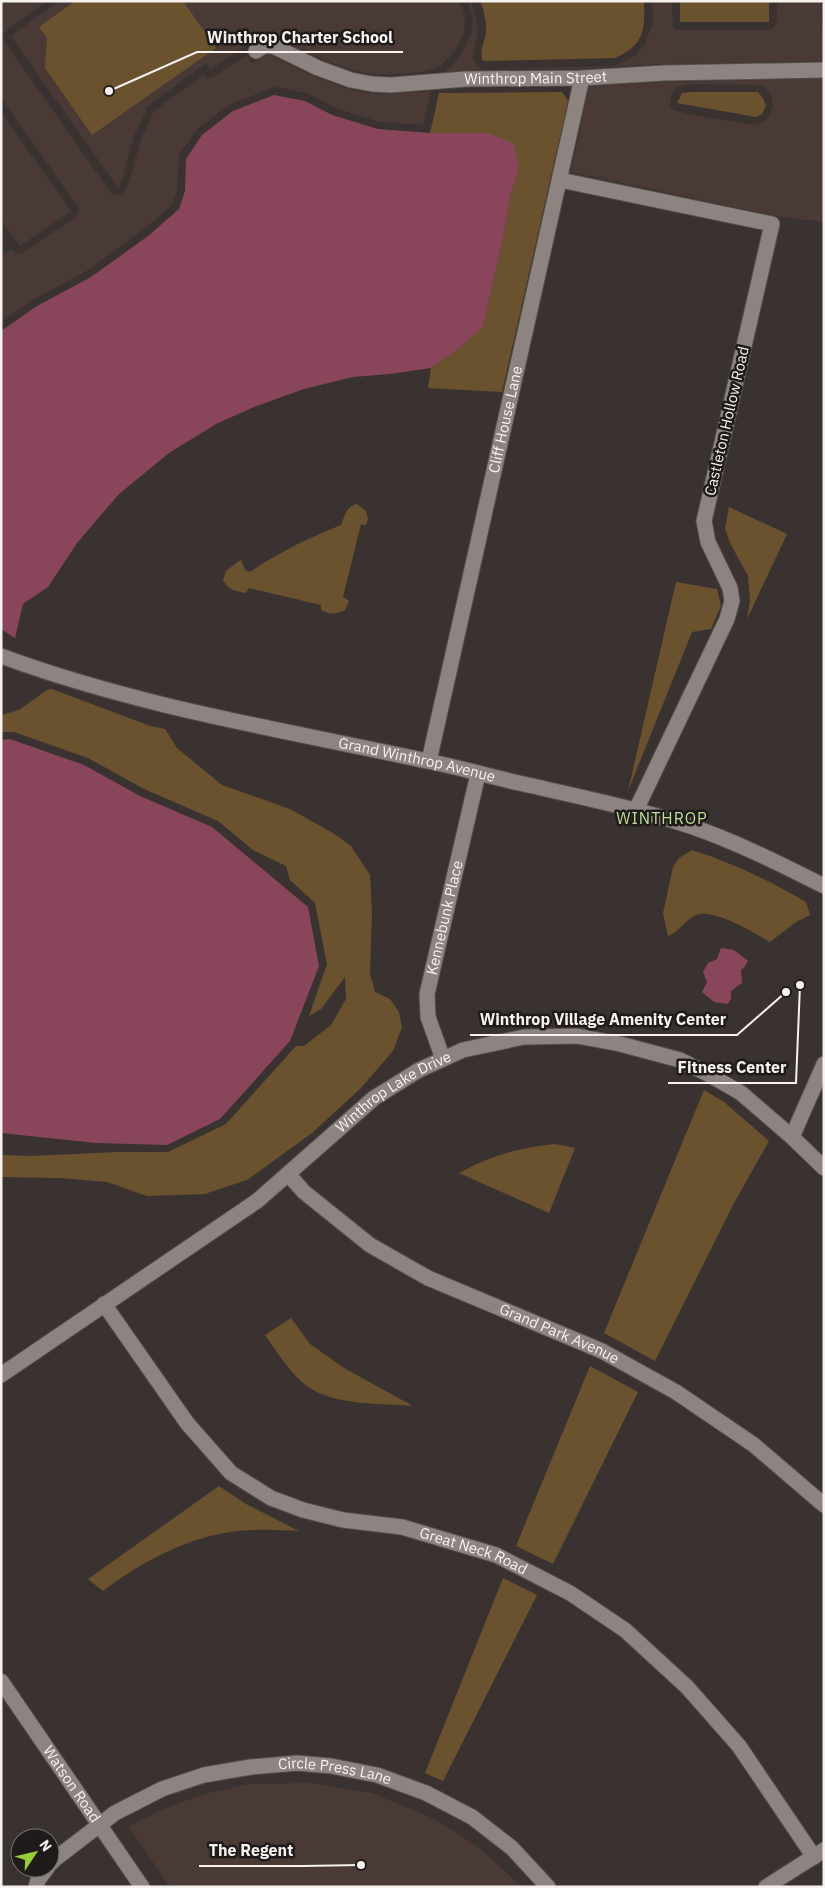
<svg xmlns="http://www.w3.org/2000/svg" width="825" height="1888" font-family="'IBM Plex Sans',sans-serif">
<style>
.built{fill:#493a36;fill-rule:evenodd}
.green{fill:#6b522f}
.water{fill:#89465b}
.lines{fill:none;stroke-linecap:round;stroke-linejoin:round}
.minor-casing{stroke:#544e4c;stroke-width:17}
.minor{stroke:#8d8481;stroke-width:15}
.labels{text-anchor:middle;stroke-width:5;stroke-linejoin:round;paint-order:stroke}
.street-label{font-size:15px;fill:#f7f2f0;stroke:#1f1b1a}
.neighbourhood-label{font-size:16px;letter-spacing:1px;fill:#bfde97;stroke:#1f1b1a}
.leader{fill:none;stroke:#f7f2f0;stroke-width:2}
.callout-dot{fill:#f7f2f0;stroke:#1f1b1a;stroke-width:2}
.callout-label{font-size:16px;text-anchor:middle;font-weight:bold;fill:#f7f2f0;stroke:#1f1b1a;stroke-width:5;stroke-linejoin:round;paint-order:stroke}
</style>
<rect width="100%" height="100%" fill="#3a3230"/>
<g class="built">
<path d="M 1,1 L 47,1 L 7,30 L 3,36 L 4,41 L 111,193 L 114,196 L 123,193 L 128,185 L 141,140 L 154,111 L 203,75 L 207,78 L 212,78 L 247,55 L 252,63 L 264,56 L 269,55 L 313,76 L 348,89 L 369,93 L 390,94 L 431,91 L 423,125 L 380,122 L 335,108 L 307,93 L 277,87 L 272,88 L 231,104 L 197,129 L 179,155 L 177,191 L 172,205 L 143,230 L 88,270 L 33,300 L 1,322 L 1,256 L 11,249 L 17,254 L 24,252 L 75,218 L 79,211 L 78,207 L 1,98 Z"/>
<path d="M 59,1 L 458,1 L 462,7 L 465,20 L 464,32 L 458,46 L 452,54 L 439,67 L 422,72 L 388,75 L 364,73 L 332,63 L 298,49 L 271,34 L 265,33 L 210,70 L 206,63 L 145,108 L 146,112 L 133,138 L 122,181 L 118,188 L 11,36 Z"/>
<path d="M 468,1 L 471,1 L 474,10 L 478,31 L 473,57 L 477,66 L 483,69 L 445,72 L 457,60 L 465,48 L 471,34 L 473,20 Z"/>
<path d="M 652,1 L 672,1 L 673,26 L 675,29 L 680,30 L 768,30 L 773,28 L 777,21 L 777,1 L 821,1 L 824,61 L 665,64 L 574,69 L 494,69 L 614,66 L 635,56 L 645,44 L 653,23 Z"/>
<path d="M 794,79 L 824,79 L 824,222 L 776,216 L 571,172 L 589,86 L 663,82 ZM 690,84 L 763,85 L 771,95 L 773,107 L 767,119 L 759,124 L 754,125 L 692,115 L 671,109 L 670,105 L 671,95 L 677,87 Z"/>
<path d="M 1,112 L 71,211 L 20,246 L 1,220 Z"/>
<path d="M 310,1783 L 372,1793 L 437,1820 L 481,1849 L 522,1887 L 170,1887 L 128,1826 L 164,1809 L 204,1794 L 249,1784 Z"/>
</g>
<g class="green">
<path d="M 75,1 L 183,1 L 216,48 L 92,135 L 45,68 L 47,38 L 39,27 Z"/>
<path d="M 480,1 L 644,1 C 645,31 644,45 615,58 L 483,61 C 479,50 484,44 486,33 C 487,24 484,10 480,1 Z"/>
<rect x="680" y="1" width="89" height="21"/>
<path d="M 562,92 L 568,101 L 502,392 L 428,388 L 431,368 L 461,347 L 483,326 L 504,234 L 511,194 L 519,167 L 489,134 L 430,133 L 439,93 Z"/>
<path d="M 689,92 L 758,92 L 764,100 L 766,106 L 762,114 L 756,117 L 677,103 L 682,93 Z"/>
<path d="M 357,504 L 366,511 L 368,519 L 366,525 L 361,524 L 343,597 L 349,601 L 345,610 C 337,614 329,615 321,610 L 321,605 L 249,588 L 246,593 C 235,591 228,590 223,580 L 226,571 L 239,561 L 241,560 L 245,570 L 250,572 C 279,552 309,538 341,525 C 345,516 346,506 357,504 Z"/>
<path d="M 729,507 L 787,534 L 747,619 L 750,601 L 748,576 L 730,543 L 725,528 Z"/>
<path d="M 676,582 L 717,589 L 721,606 L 711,629 L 692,632 L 628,791 Z"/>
<path d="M 52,689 L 150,726 L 165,729 L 177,748 L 222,785 L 290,809 L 333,833 L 351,846 L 370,875 L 372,912 L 370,974 L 375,992 L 390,999 L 399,1012 L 402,1027 L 393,1051 L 360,1089 L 312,1133 L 247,1180 L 205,1194 L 147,1196 L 107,1182 L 59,1178 L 1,1177 L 1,1155 L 31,1156 L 119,1152 L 168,1152 L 226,1124 L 296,1046 L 304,1046 L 331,1025 L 346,999 L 345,977 L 321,1009 L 309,1016 L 327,964 L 315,903 L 290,880 L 286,866 L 253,850 L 218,821 L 144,789 L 88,758 L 14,732 L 1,732 L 1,715 L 19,710 L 47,690 Z"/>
<path d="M 692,850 C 733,863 770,881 806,902 L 810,915 L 796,922 L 770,942 C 755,933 713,908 696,915 C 685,920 679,932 668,936 L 663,913 L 673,867 L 679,858 Z"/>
<path d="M 704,1090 L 724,1102 L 769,1141 L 734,1203 L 655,1361 L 604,1333 Z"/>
<path d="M 555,1144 L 575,1148 L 549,1213 L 459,1173 C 492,1155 518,1148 555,1144 Z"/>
<path d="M 291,1318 L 310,1344 L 344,1368 L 413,1406 C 381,1403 334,1406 307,1386 C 292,1375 276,1351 265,1335 Z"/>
<path d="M 590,1366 L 638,1392 L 553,1564 L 516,1546 Z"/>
<path d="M 219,1486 L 246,1504 L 299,1531 C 273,1530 245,1528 219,1534 C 177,1543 137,1565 103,1591 L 88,1579 Z"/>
<path d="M 503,1578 L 537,1595 L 443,1781 L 425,1773 Z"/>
</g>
<g class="water">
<path d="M 274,95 L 305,101 L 332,115 L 378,129 L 430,133 L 488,133 L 513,143 L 519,167 L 511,194 L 504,234 L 483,327 L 461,347 L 431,368 L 390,374 L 353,377 L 304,389 L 254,407 L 216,424 L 169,453 L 119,494 L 77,543 L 48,587 L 23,604 L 15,638 L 1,629 L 1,331 L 37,306 L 91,277 L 148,236 L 179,209 L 185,191 L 186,159 L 202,135 L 233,111 Z"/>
<path d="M 10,739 L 84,765 L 140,796 L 212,827 L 308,907 L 319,966 L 290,1041 L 220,1119 L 167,1145 L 96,1143 L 1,1133 L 1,740 Z"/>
<path d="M 721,948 L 734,950 L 748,961 L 745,966 L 741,970 L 742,983 L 731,991 L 731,998 L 728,1004 L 714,1002 L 702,992 L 707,982 L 703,972 L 708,963 L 717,959 Z"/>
</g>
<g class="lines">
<g class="minor-casing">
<g id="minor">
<path id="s1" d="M 256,51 L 264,46 L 273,46 L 318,68 L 351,80 L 372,84 L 391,85 L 466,79 L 582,78 L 664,73 L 824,70"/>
<path d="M 560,180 L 772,224 L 704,521 L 708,542 L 730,588 L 732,601 L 727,619 L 636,810"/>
<path id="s2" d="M 1,656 C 139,707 284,730 427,761 C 458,767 488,776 519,783 C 576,796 635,808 690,826 C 737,842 780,864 824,886"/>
<path id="s3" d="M 429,761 L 582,78"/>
<path id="s4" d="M 443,1059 L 428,1017 L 427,994 L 478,774"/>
<path d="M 792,1137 L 824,1064"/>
<path id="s5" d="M 288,1174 L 304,1192 L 370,1245 L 428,1278 L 602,1351 L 676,1392 L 754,1445 L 824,1505"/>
<path id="s6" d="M 104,1304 L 187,1423 L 231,1473 L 271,1498 L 303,1510 L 343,1520 L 402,1527 L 496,1555 L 570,1593 L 625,1630 L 687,1687 L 739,1746 L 814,1857"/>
<path id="s7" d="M 1,1375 L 257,1201 L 374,1098 L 419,1070 L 463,1050 L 524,1037 L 577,1036 L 620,1044 L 680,1060 L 708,1074 L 741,1093 L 792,1137 L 824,1168"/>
<path id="s8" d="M 1,1681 L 142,1887"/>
<path id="s9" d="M 50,1864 L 55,1859 L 115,1813 L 162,1789 L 204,1775 L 251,1767 L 297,1763 L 331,1766 L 377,1775 L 426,1793 L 472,1817 L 512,1848 L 548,1887"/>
<path d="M 36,1887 L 38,1880 L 47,1868"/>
<path d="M 766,1887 L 824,1850"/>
</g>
</g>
<use href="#minor" class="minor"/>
</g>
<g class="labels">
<g class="street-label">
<text dy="5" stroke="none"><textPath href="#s1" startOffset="289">Winthrop Main Street</textPath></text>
<text dy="5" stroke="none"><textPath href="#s3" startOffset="350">Cliff House Lane</textPath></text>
<text transform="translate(727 421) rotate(-77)" y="5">Castleton Hollow Road</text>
<text dy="5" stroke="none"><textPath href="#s2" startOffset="429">Grand Winthrop Avenue</textPath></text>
<text dy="5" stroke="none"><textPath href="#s4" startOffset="146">Kennebunk Place</textPath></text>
<text dy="5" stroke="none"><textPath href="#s7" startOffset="485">Winthrop Lake Drive</textPath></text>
<text dy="5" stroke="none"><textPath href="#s5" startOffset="318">Grand Park Avenue</textPath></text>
<text dy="5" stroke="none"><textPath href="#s6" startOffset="469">Great Neck Road</textPath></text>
<text dy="5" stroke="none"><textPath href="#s9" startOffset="312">Circle Press Lane</textPath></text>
<text dy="5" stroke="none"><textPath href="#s8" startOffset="125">Watson Road</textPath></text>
</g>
<g class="neighbourhood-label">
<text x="662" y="824">WINTHROP</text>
</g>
</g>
<path class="leader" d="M109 91L197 52H403M786 992L737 1035H470M800 985L796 1083H668M361 1865L303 1866H199"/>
<g class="callout-dot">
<circle cx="109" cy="91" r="5"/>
<circle cx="786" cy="992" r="5"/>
<circle cx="800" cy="985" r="5"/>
<circle cx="361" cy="1865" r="5"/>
</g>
<g class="callout-label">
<text x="300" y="43">Winthrop Charter School</text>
<text x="603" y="1025">Winthrop Village Amenity Center</text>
<text x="732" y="1073">Fitness Center</text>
<text x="251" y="1856">The Regent</text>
</g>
<rect width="825" height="1888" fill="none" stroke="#f7f2f0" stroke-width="5"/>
<g transform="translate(35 1853) rotate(55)"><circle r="24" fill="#1f1b1a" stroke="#757170"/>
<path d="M0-4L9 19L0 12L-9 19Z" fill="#97cc38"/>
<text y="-8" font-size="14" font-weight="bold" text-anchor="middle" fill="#f7f2f0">N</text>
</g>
</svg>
